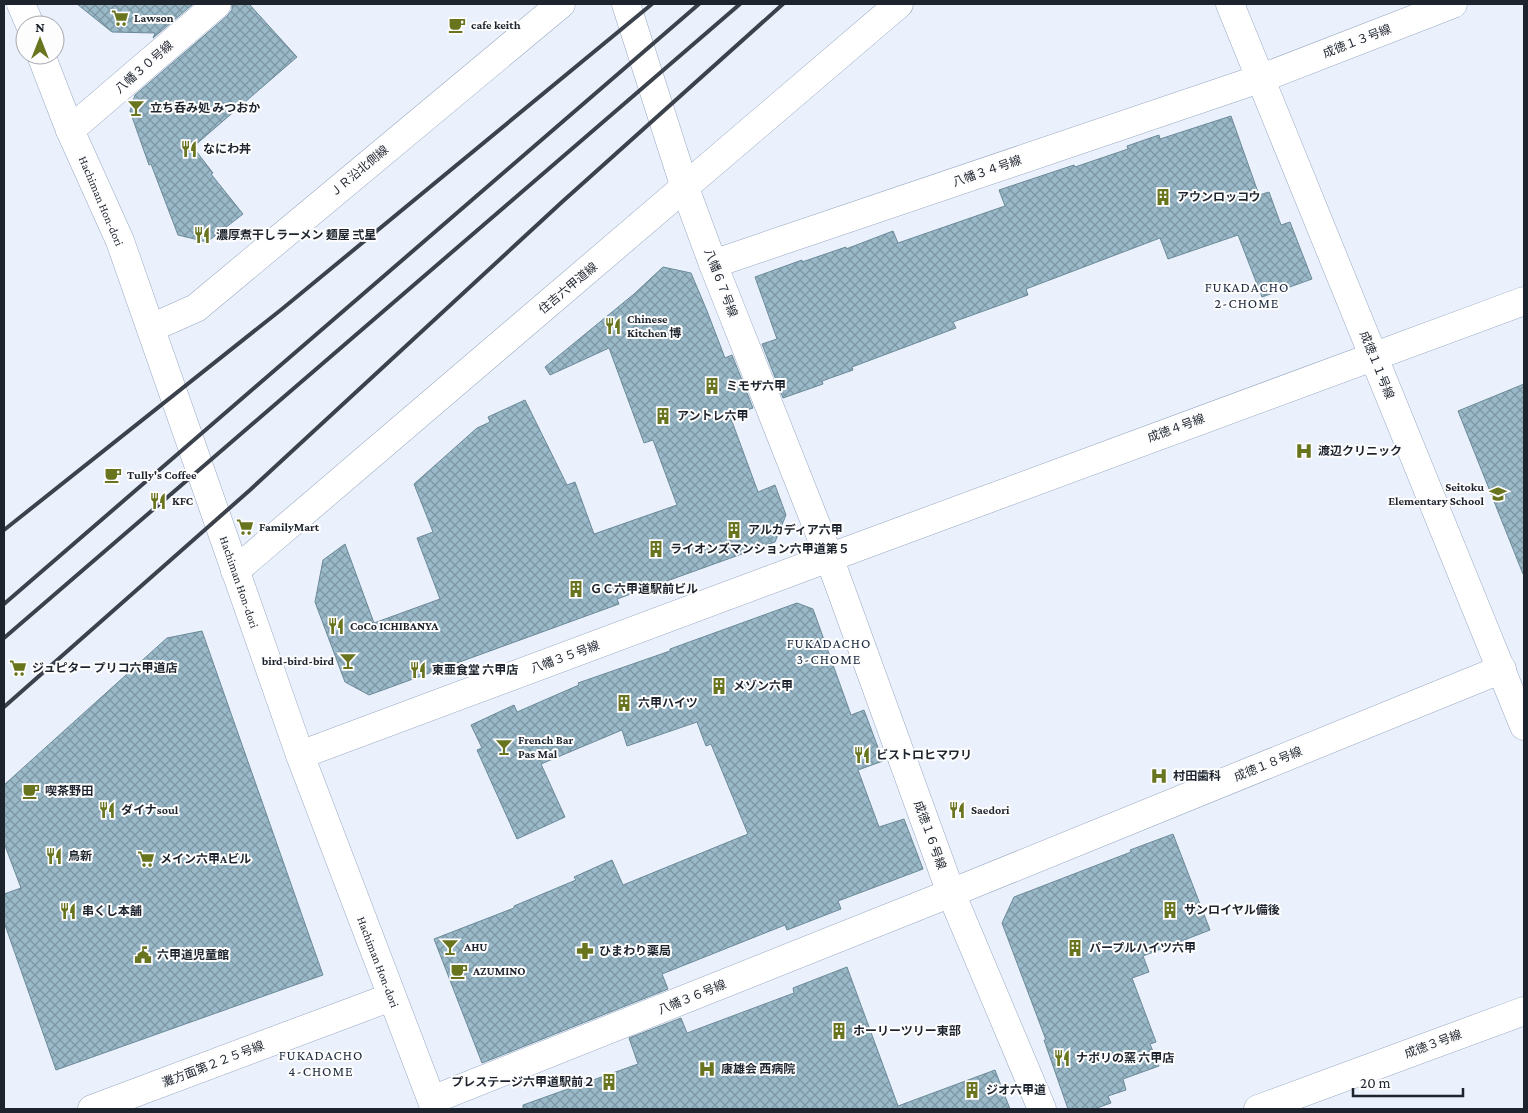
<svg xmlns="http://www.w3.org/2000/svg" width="1528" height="1113" font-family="'Crimson Pro','Noto Sans JP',serif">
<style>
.building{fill:url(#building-cross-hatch);stroke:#6c8a99}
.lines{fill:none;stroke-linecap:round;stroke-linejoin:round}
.minor-casing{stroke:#98a8c2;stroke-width:29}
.tertiary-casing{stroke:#98a8c2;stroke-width:29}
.minor{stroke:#fff;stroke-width:28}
.tertiary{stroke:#fff;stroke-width:28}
.rail{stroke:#3c424c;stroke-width:4}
.labels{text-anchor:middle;stroke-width:4;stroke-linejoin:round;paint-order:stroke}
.poi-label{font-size:12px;font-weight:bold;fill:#1e242e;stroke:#fdfdfd;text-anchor:start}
.street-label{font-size:12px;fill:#1e242e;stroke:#fdfdfd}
.neighbourhood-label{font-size:14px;letter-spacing:1px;fill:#1d2a3e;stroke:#fdfdfd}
</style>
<defs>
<pattern id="building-cross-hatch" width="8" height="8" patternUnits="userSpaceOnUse" patternTransform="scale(1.25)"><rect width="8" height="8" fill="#9ab9c9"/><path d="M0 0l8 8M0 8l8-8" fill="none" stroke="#7d96a4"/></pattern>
</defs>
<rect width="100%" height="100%" fill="#eaf1fc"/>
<g class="building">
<path d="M 77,4 L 193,4 L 153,38 L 155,33 L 112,32 Z"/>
<path d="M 232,4 L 249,4 L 297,57 L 193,147 L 213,173 L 211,174 L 243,214 L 207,242 L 178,235 L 151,164 L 149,165 L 130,111 L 135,95 L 227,16 L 232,10 Z"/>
<path d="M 1231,116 L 1259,195 L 1269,192 L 1281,225 L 1290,222 L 1312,279 L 1262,297 L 1238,235 L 1168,259 L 1160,238 L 1026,289 L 1028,295 L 953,322 L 956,328 L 852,367 L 853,370 L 822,381 L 823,384 L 783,398 L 762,344 L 777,339 L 755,277 L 802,260 L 802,262 L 846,247 L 846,249 L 893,231 L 898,243 L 1005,206 L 999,190 L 1074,165 L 1075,167 L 1128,149 L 1127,146 L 1159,135 L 1160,139 Z"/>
<path d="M 663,267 L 691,273 L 707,311 L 725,358 L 732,355 L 753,408 L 730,416 L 758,492 L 775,485 L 786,515 L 775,542 L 617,599 L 619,604 L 369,695 L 345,682 L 315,602 L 323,560 L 345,544 L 374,623 L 440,599 L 417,538 L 433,532 L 414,484 L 477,428 L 490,422 L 488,417 L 525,400 L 567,485 L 575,482 L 594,534 L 677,505 L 653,440 L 644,443 L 609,348 L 550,375 L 545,367 L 634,294 Z"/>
<path d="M 1524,384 L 1524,574 L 1523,574 L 1458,411 Z"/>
<path d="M 797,603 L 813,609 L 851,715 L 864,710 L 883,761 L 858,770 L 879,827 L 904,819 L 923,869 L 838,901 L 841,909 L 787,930 L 785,925 L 662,974 L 668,989 L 482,1063 L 434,939 L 514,908 L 514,906 L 576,880 L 574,877 L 612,860 L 623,885 L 748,834 L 711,744 L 706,746 L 697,722 L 627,746 L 622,730 L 541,764 L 565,817 L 517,839 L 477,750 L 482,748 L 471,725 L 514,705 L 517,712 L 579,685 L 578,683 L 670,651 L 670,649 Z"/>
<path d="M 202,631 L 323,975 L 56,1070 L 4,922 L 4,894 L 21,888 L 4,843 L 4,785 L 167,638 Z"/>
<path d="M 1173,834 L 1210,930 L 1143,956 L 1149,972 L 1132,978 L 1156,1042 L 1150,1044 L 1159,1066 L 1123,1079 L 1126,1090 L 1108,1096 L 1111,1103 L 1094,1109 L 1068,1109 L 1044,1040 L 1046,1040 L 1002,923 L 1014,897 L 1131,852 L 1130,850 Z"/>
<path d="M 847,967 L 898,1106 L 995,1070 L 1010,1109 L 523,1109 L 523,1105 L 638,1064 L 629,1038 L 681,1018 L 687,1033 L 794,993 L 793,988 Z"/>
</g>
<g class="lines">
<g class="minor-casing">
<g id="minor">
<path d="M 626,4 L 685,188 L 713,264 L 829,557 L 951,893 L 1042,1109"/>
<path d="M 1230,4 L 1524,726"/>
<path d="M 70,130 L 217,4"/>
<path d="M 713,264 L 1262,78 L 1453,4"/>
<path d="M 235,571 L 899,4"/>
<path d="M 432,1100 L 951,893 L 1502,669"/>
<path d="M 92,1109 L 391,997"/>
<path d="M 1258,1109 L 1524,1011"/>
</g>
</g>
<g class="tertiary-casing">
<g id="tertiary">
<path d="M 21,4 L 30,25"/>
<path d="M 41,55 L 70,130 L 120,241 L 300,755 L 435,1109"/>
<path d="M 151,328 L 196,308 L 561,4"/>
<path d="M 300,755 C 708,604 1115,449 1524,301"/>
</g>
</g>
<use href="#minor" class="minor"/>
<use href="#tertiary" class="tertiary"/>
<g class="rail">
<path d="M 4,530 L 282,309 L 652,4"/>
<path d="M 4,604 L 699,4"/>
<path d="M 4,638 L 740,4"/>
<path d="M 4,707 L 250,490 L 562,202 L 783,4"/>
</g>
</g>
<defs>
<g id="supermarket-bare" transform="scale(1.35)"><path d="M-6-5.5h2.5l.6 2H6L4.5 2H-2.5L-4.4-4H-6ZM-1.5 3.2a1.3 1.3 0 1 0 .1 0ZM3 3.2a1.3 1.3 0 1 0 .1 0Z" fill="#69741e" stroke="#fdfdfd" stroke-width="2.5" paint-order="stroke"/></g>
<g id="cafe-bare" transform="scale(1.35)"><path d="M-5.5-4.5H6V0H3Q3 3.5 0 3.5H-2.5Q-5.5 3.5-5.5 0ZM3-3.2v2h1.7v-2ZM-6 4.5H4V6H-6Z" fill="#69741e" stroke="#fdfdfd" stroke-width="2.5" paint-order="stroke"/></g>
<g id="bar-bare" transform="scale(1.35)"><path d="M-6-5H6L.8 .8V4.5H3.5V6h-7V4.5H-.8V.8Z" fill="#69741e" stroke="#fdfdfd" stroke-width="2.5" paint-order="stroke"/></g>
<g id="restaurant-bare" transform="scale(1.35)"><path d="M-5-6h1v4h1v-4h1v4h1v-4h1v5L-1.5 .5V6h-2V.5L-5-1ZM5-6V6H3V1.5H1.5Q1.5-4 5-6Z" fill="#69741e" stroke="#fdfdfd" stroke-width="2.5" paint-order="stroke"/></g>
<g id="building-bare" transform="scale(1.35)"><path d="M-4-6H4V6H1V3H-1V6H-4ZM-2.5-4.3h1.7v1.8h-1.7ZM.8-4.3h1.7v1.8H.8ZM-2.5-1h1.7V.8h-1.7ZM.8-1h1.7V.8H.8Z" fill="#69741e" stroke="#fdfdfd" stroke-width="2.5" paint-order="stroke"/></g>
<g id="hospital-bare" transform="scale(1.35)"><path d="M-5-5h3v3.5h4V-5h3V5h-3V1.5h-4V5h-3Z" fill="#69741e" stroke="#fdfdfd" stroke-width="2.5" paint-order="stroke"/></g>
<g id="school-bare" transform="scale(1.35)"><path d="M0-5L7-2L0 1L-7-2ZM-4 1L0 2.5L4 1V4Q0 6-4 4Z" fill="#69741e" stroke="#fdfdfd" stroke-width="2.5" paint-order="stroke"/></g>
<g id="pharmacy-bare" transform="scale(1.35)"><path d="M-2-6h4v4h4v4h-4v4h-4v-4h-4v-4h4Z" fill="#69741e" stroke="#fdfdfd" stroke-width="2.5" paint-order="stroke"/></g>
<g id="civic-bare" transform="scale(1.35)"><path d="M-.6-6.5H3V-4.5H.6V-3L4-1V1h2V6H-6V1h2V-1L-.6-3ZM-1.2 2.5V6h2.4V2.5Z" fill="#69741e" stroke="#fdfdfd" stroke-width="2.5" paint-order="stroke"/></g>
</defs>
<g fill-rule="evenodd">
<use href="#supermarket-bare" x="120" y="18"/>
<use href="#cafe-bare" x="457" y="25"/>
<use href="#bar-bare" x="136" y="108"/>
<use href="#restaurant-bare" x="189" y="149"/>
<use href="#building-bare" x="1163" y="197"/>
<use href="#restaurant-bare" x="202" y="235"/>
<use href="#restaurant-bare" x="613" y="326"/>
<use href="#building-bare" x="712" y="386"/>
<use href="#building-bare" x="663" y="416"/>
<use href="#hospital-bare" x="1304" y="451"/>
<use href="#cafe-bare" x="113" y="475"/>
<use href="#school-bare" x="1498" y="494"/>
<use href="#restaurant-bare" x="158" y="501"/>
<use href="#supermarket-bare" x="245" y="527"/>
<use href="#building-bare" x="734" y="530"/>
<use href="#building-bare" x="656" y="549"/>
<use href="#building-bare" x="576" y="589"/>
<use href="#restaurant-bare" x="336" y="626"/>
<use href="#bar-bare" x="348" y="661"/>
<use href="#supermarket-bare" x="18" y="668"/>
<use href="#restaurant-bare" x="418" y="670"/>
<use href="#building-bare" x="719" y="686"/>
<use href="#building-bare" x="624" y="703"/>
<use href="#bar-bare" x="504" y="747"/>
<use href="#restaurant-bare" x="862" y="755"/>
<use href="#hospital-bare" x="1159" y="776"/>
<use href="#cafe-bare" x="31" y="791"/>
<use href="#restaurant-bare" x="107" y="810"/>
<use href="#restaurant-bare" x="957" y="810"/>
<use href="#restaurant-bare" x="54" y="856"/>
<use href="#supermarket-bare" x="146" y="859"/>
<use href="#building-bare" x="1170" y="910"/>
<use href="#restaurant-bare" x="68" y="911"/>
<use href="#bar-bare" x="450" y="947"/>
<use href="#building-bare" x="1075" y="948"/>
<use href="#pharmacy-bare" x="585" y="951"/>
<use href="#civic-bare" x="143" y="955"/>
<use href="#cafe-bare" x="459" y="971"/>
<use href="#building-bare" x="839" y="1031"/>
<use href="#restaurant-bare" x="1062" y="1058"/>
<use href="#hospital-bare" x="707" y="1069"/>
<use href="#building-bare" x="609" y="1082"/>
<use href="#building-bare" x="972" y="1090"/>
</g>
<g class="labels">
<g class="poi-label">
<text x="134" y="22">Lawson</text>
<text x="471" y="29">cafe keith</text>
<text x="150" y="112">立ち呑み処 みつおか</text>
<text x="203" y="153">なにわ丼</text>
<text x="1177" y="201">アウンロッコウ</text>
<text x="216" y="239">濃厚煮干しラーメン 麺屋 弍星</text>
<text x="627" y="323">Chinese<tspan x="627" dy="14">Kitchen 博</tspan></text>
<text x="726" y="390">ミモザ六甲</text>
<text x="677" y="420">アントレ六甲</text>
<text x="1318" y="455">渡辺クリニック</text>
<text x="127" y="479">Tully's Coffee</text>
<text x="1484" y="491" text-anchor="end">Seitoku<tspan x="1484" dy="14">Elementary School</tspan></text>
<text x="172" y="505">KFC</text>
<text x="259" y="531">FamilyMart</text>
<text x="748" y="534">アルカディア六甲</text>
<text x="670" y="553">ライオンズマンション六甲道第５</text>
<text x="590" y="593">ＧＣ六甲道駅前ビル</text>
<text x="350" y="630">CoCo ICHIBANYA</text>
<text x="334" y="665" text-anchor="end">bird-bird-bird</text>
<text x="32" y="672">ジュピター プリコ六甲道店</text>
<text x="432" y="674">東亜食堂 六甲店</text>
<text x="733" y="690">メゾン六甲</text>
<text x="638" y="707">六甲ハイツ</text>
<text x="518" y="744">French Bar<tspan x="518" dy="14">Pas Mal</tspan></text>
<text x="876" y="759">ビストロヒマワリ</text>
<text x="1173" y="780">村田歯科</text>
<text x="45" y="795">喫茶野田</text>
<text x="121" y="814">ダイナsoul</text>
<text x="971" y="814">Saedori</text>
<text x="68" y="860">鳥新</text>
<text x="160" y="863">メイン六甲Aビル</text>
<text x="1184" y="914">サンロイヤル備後</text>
<text x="82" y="915">串くし本舗</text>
<text x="464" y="951">AHU</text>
<text x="1089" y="952">パープルハイツ六甲</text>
<text x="599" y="955">ひまわり薬局</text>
<text x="157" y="959">六甲道児童館</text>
<text x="473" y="975">AZUMINO</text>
<text x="853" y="1035">ホーリーツリー東部</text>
<text x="1076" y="1062">ナポリの窯 六甲店</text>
<text x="721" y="1073">康雄会 西病院</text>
<text x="595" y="1086" text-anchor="end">プレステージ六甲道駅前２</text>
<text x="986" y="1094">ジオ六甲道</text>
</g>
<g class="street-label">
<text transform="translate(1357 41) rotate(-21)" y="4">成徳１３号線</text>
<text transform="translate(144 67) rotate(-41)" y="4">八幡３０号線</text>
<text transform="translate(359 171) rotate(-40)" y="4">ＪＲ沿北側線</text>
<text transform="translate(987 171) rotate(-19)" y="4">八幡３４号線</text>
<text transform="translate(101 201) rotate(67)" y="4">Hachiman Hon-dori</text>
<text transform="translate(721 283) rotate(69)" y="4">八幡６７号線</text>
<text transform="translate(568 288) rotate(-40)" y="4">住吉六甲道線</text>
<text transform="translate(1377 365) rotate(68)" y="4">成徳１１号線</text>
<text transform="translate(1176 428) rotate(-20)" y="4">成徳４号線</text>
<text transform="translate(239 582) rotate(71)" y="4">Hachiman Hon-dori</text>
<text transform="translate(565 657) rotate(-20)" y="4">八幡３５号線</text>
<text transform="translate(1268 764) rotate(-22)" y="4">成徳１８号線</text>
<text transform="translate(930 835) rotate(70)" y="4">成徳１６号線</text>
<text transform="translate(378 962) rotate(69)" y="4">Hachiman Hon-dori</text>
<text transform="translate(692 997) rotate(-22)" y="4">八幡３６号線</text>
<text transform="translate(1433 1044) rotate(-20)" y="4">成徳３号線</text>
<text transform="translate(213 1064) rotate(-21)" y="4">灘方面第２２５号線</text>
</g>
<g class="neighbourhood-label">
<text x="1247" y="292">FUKADACHO<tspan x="1247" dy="16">2-CHOME</tspan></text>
<text x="829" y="648">FUKADACHO<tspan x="829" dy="16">3-CHOME</tspan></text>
<text x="321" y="1060">FUKADACHO<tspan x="321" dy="16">4-CHOME</tspan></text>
</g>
</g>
<rect width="1528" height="1113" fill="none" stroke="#1e242e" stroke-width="10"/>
<g transform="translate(40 40)"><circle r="24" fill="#fdfdfd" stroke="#a4a6aa"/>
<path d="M0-4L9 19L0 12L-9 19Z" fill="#69741e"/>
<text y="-8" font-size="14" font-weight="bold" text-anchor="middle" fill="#1e242e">N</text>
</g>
<path d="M1353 1088v8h110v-8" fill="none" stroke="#1e242e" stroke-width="2.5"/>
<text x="1360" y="1088" font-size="15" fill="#1e242e" stroke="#fdfdfd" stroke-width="4" paint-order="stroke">20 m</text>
</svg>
